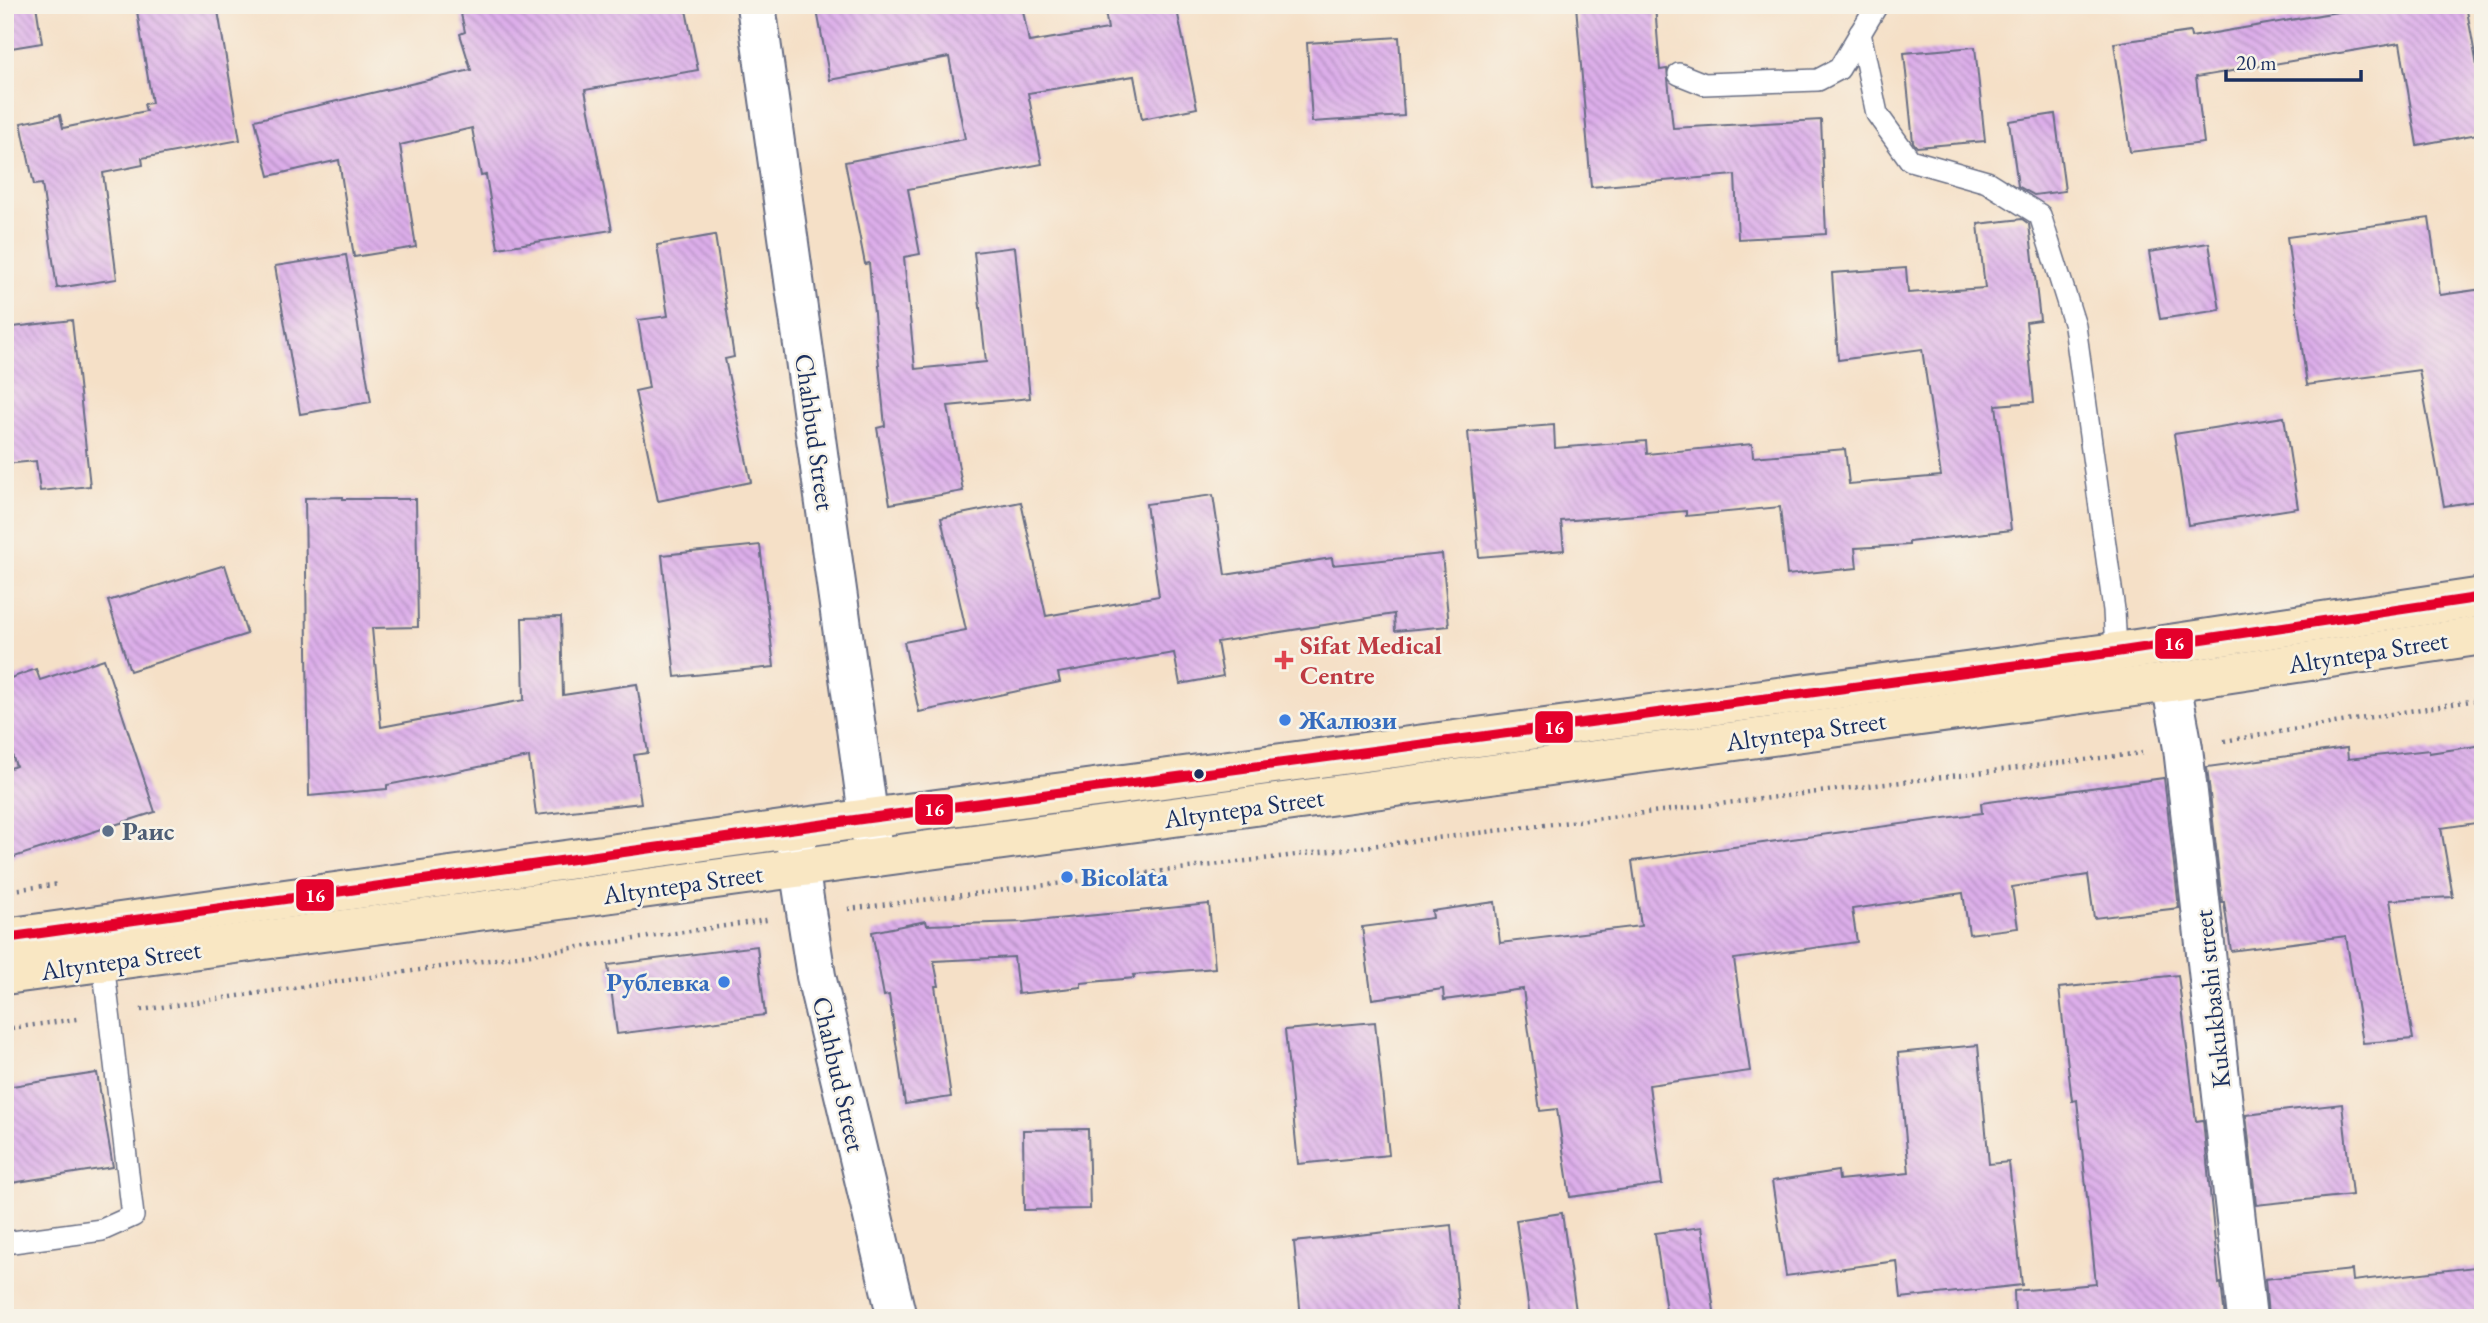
<svg xmlns="http://www.w3.org/2000/svg" width="2488" height="1323" font-family="'EB Garamond',serif">
<style>
.building{fill:url(#building-back-hatch)}
.lines{fill:none;stroke-linecap:round;stroke-linejoin:round}
.service-casing{stroke:#676d83;stroke-width:24}
.minor-casing{stroke:#676d83;stroke-width:42}
.tertiary-casing{stroke:#676d83;stroke-width:42}
.secondary-casing{stroke:#676d83;stroke-width:42}
.path{stroke:#676d83;stroke-width:4.5;stroke-dasharray:2 5;stroke-linecap:butt}
.service{stroke:#fff;stroke-width:21}
.minor{stroke:#fff;stroke-width:38}
.tertiary{stroke:#fff;stroke-width:38}
.secondary{stroke:#f9e7c3;stroke-width:38}
.bus-1-casing{stroke:#f7f3e8;stroke-width:16}
.bus-1{stroke:#e4002b;stroke-width:10}
.health-dot{fill:#e0444e;stroke:#f7f3e8;stroke-width:2.5}
.shop-dot{fill:#3f7fe0;stroke:#f7f3e8;stroke-width:2.5}
.bus-dot{fill:#1b2f5e;stroke:#f7f3e8;stroke-width:2.5}
.service-dot{fill:#5c6f8a;stroke:#f7f3e8;stroke-width:2.5}
.labels{text-anchor:middle;stroke-width:5;stroke-linejoin:round;paint-order:stroke}
.street-label{font-size:26px;fill:#1b2f5e;stroke:#f7f3e8}
.health-label{font-size:26px;font-weight:bold;fill:#be3a42;stroke:#f7f3e8;text-anchor:start}
.shop-label{font-size:26px;font-weight:bold;fill:#366cbe;stroke:#f7f3e8;text-anchor:start}
.service-label{font-size:26px;font-weight:bold;fill:#4e5e75;stroke:#f7f3e8;text-anchor:start}
.line-badge{stroke:#f7f3e8;stroke-width:2.5}
.badge-label{font-size:19px;text-anchor:middle;font-weight:bold;fill:#fff}
</style>
<defs>
<pattern id="building-back-hatch" width="6" height="6" patternUnits="userSpaceOnUse" patternTransform="scale(1.75)"><rect width="6" height="6" fill="#ddaeea"/><path d="M-1 5l2 2M0 0l6 6M5-1l2 2" fill="none" stroke="#b28ec1"/></pattern>
</defs>
<rect width="100%" height="100%" fill="#f7f3e8"/>
<filter id="ink" filterUnits="userSpaceOnUse"><feTurbulence type="fractalNoise" baseFrequency=".0143" numOctaves="2"/><feDisplacementMap in="SourceGraphic" scale="14" xChannelSelector="R" yChannelSelector="G"/><feConvolveMatrix kernelMatrix="1 2 1 2 8 2 1 2 1" color-interpolation-filters="sRGB"/></filter>
<filter id="wash" filterUnits="userSpaceOnUse"><feTurbulence type="fractalNoise" baseFrequency=".00686" numOctaves="4" result="noise"/><feDisplacementMap in="SourceGraphic" scale="28" xChannelSelector="R" yChannelSelector="G"/><feGaussianBlur stdDeviation="1.57" result="paint"/><feColorMatrix in="noise" values="0 0 0 0 0 0 0 0 0 0 0 0 0 0 0 0 0 1.4 0 .05"/><feComposite in="paint" operator="in"/></filter>
<g filter="url(#wash)">
<rect width="100%" height="100%" fill="#f5e0c7"/>
<g id="blocks">
<g class="building">
<path d="M 5,5 L 36,5 L 42,43 L 5,49 Z"/>
<path d="M 136,5 L 217,5 L 240,140 L 142,158 L 143,165 L 103,173 L 117,279 L 57,288 L 42,184 L 34,185 L 21,123 L 60,115 L 63,128 L 146,111 L 144,104 L 152,103 Z"/>
<path d="M 459,5 L 685,5 L 698,70 L 585,90 L 612,230 L 498,248 L 486,175 L 481,176 L 472,128 L 400,145 L 416,247 L 354,257 L 339,160 L 269,176 L 255,120 L 471,70 L 460,34 L 465,32 Z"/>
<path d="M 816,5 L 1022,5 L 1029,42 L 1108,29 L 1104,5 L 1176,5 L 1197,108 L 1142,119 L 1134,76 L 1028,93 L 1042,164 L 908,189 L 920,254 L 904,257 L 915,369 L 986,362 L 974,252 L 1015,247 L 1030,398 L 948,406 L 963,491 L 890,504 L 877,428 L 885,426 L 869,263 L 865,264 L 845,162 L 965,139 L 949,57 L 830,80 Z"/>
<path d="M 1576,5 L 1655,5 L 1660,70 L 1667,69 L 1673,128 L 1821,120 L 1826,234 L 1738,239 L 1735,175 L 1591,187 Z"/>
<path d="M 2378,5 L 2466,5 L 2483,99 L 2483,133 L 2417,145 L 2400,43 L 2196,77 L 2204,143 L 2130,152 L 2114,43 L 2190,32 L 2191,37 Z"/>
<path d="M 1399,37 L 1404,116 L 1312,122 L 1307,43 Z"/>
<path d="M 1975,47 L 1985,141 L 1917,147 L 1913,142 L 1904,53 Z"/>
<path d="M 2055,114 L 2065,191 L 2034,195 L 2018,186 L 2009,121 Z"/>
<path d="M 2429,218 L 2440,295 L 2483,289 L 2483,500 L 2444,506 L 2419,370 L 2307,385 L 2287,237 Z"/>
<path d="M 2022,219 L 2029,224 L 2040,320 L 2026,322 L 2034,402 L 1996,405 L 2011,530 L 1909,542 L 1909,545 L 1855,548 L 1857,568 L 1787,575 L 1780,507 L 1686,516 L 1686,511 L 1561,521 L 1564,550 L 1479,557 L 1468,432 L 1554,425 L 1555,448 L 1646,441 L 1647,454 L 1752,444 L 1753,457 L 1845,449 L 1849,484 L 1941,476 L 1922,349 L 1838,360 L 1832,273 L 1906,268 L 1908,293 L 1985,288 L 1978,224 Z"/>
<path d="M 715,235 L 734,357 L 725,359 L 751,482 L 658,501 L 635,391 L 649,388 L 638,320 L 668,316 L 657,245 Z"/>
<path d="M 2209,243 L 2220,310 L 2160,319 L 2149,252 Z"/>
<path d="M 346,255 L 371,402 L 300,414 L 275,266 Z"/>
<path d="M 72,320 L 90,486 L 40,491 L 36,461 L 5,464 L 5,328 Z"/>
<path d="M 2284,417 L 2298,508 L 2188,525 L 2174,434 Z"/>
<path d="M 1213,495 L 1225,575 L 1332,558 L 1333,565 L 1442,554 L 1449,626 L 1395,631 L 1394,614 L 1217,642 L 1223,676 L 1180,684 L 1174,653 L 1058,673 L 1060,682 L 919,712 L 904,642 L 966,630 L 941,518 L 1021,502 L 1046,616 L 1159,596 L 1146,504 Z"/>
<path d="M 343,497 L 343,499 L 416,499 L 418,627 L 372,628 L 381,727 L 524,700 L 522,618 L 561,617 L 563,695 L 637,684 L 648,753 L 634,755 L 641,803 L 536,815 L 529,757 L 387,785 L 387,789 L 309,796 L 305,498 Z"/>
<path d="M 760,545 L 774,667 L 675,677 L 662,555 Z"/>
<path d="M 225,565 L 247,634 L 130,671 L 108,601 Z"/>
<path d="M 104,659 L 155,812 L 5,860 L 5,770 L 16,766 L 5,735 L 5,680 L 36,669 L 40,680 Z"/>
<path d="M 2483,745 L 2483,822 L 2441,828 L 2453,897 L 2390,900 L 2413,1039 L 2363,1043 L 2346,936 L 2231,951 L 2224,902 L 2222,902 L 2207,767 L 2347,748 L 2348,759 L 2429,750 L 2429,753 Z"/>
<path d="M 2164,778 L 2179,908 L 2094,918 L 2088,875 L 2012,887 L 2018,928 L 1969,934 L 1963,893 L 1852,909 L 1857,942 L 1734,959 L 1750,1071 L 1649,1085 L 1662,1184 L 1570,1197 L 1557,1109 L 1540,1111 L 1523,989 L 1444,1000 L 1443,989 L 1372,999 L 1362,927 L 1433,918 L 1432,911 L 1495,902 L 1500,943 L 1641,926 L 1632,861 L 1982,813 L 1981,803 Z"/>
<path d="M 1209,904 L 1215,968 L 1133,975 L 1134,978 L 1081,983 L 1081,987 L 1018,994 L 1014,957 L 934,961 L 939,986 L 935,986 L 951,1097 L 905,1104 L 889,995 L 884,996 L 872,932 L 926,921 L 927,925 L 1025,922 Z"/>
<path d="M 757,946 L 765,1015 L 617,1034 L 608,965 Z"/>
<path d="M 2178,975 L 2196,1121 L 2203,1120 L 2219,1284 L 2221,1283 L 2225,1318 L 2015,1318 L 2014,1291 L 2096,1284 L 2077,1100 L 2072,1101 L 2059,988 Z"/>
<path d="M 1375,1022 L 1389,1155 L 1298,1164 L 1285,1030 Z"/>
<path d="M 1978,1045 L 1989,1164 L 2009,1162 L 2022,1285 L 1901,1298 L 1897,1261 L 1786,1276 L 1772,1181 L 1838,1171 L 1839,1180 L 1909,1173 L 1898,1053 Z"/>
<path d="M 97,1073 L 113,1167 L 5,1184 L 5,1087 Z"/>
<path d="M 2342,1104 L 2352,1195 L 2256,1205 L 2246,1115 Z"/>
<path d="M 1088,1129 L 1090,1209 L 1024,1210 L 1023,1130 Z"/>
<path d="M 1562,1213 L 1577,1318 L 1530,1318 L 1516,1220 Z"/>
<path d="M 1451,1225 L 1460,1318 L 1301,1318 L 1294,1242 Z"/>
<path d="M 1702,1227 L 1715,1318 L 1667,1318 L 1655,1233 Z"/>
<path d="M 2483,1266 L 2483,1318 L 2268,1318 L 2265,1279 L 2352,1270 L 2353,1281 Z"/>
</g>
</g>
</g>
<g filter="url(#ink)">
<use href="#blocks" fill-opacity="0" stroke="#676d83" stroke-width="2"/>
<g class="lines">
<g class="service-casing">
<g id="service">
<path d="M 1860,33 L 1877,114 L 1910,160 L 1987,182 L 2040,215 L 2075,326 L 2114,610 L 2116,652"/>
<path d="M 1679,74 L 1704,84 L 1818,80 L 1839,69 L 1877,5"/>
<path d="M 5,1243 L 102,1230 L 133,1216 L 103,962"/>
</g>
</g>
<g class="minor-casing">
<path id="minor" d="M 2171,682 L 2183,748 L 2247,1318"/>
</g>
<g class="tertiary-casing">
<g id="tertiary">
<path d="M 756,5 L 874,858"/>
<path d="M 794,834 L 816,976 L 897,1318"/>
</g>
</g>
<g class="secondary-casing">
<g id="secondary">
<path d="M 5,938 L 869,818 L 2116,652 L 2483,597"/>
<path d="M 5,975 L 2171,682 L 2483,635"/>
</g>
</g>
<g class="path">
<path d="M 2224,741 L 2483,699"/>
<path d="M 5,891 L 60,884"/>
<path d="M 848,909 L 2142,753"/>
<path d="M 141,1010 L 767,920"/>
<path d="M 5,1029 L 77,1019"/>
</g>
<use href="#service" class="service"/>
<use href="#minor" class="minor"/>
<use href="#tertiary" class="tertiary"/>
<use href="#secondary" class="secondary"/>
<g class="bus-1-casing">
<path id="bus-1" d="M 5,938 L 869,818 L 2116,652 L 2483,597"/>
</g>
<use href="#bus-1" class="bus-1"/>
</g>
</g>
<path class="health-dot" d="M1280.5 649.5h7v7h7v7h-7v7h-7v-7h-7v-7h7z"/>
<g class="shop-dot">
<circle cx="1285" cy="720" r="7"/>
<circle cx="1067" cy="877" r="7"/>
<circle cx="724" cy="982" r="7"/>
</g>
<circle class="bus-dot" cx="1199" cy="774" r="6"/>
<circle class="service-dot" cx="108" cy="831" r="7"/>
<g class="labels">
<g class="street-label">
<text transform="translate(815 432) rotate(82)" y="9">Chahbud Street</text>
<text transform="translate(2368 652) rotate(-9)" y="9">Altyntepa Street</text>
<text transform="translate(1806 731) rotate(-8)" y="9">Altyntepa Street</text>
<text transform="translate(1244 808) rotate(-8)" y="9">Altyntepa Street</text>
<text transform="translate(683 884) rotate(-8)" y="9">Altyntepa Street</text>
<text transform="translate(121 960) rotate(-8)" y="9">Altyntepa Street</text>
<text transform="translate(2212 999) rotate(-96)" y="9">Kukukbashi street</text>
<text transform="translate(839 1074) rotate(77)" y="9">Chahbud Street</text>
</g>
<g class="health-label">
<text x="1300" y="654">Sifat Medical<tspan x="1300" dy="30">Centre</tspan></text>
</g>
<g class="shop-label">
<text x="1299" y="729">Жалюзи</text>
<text x="1081" y="886">Bicolata</text>
<text x="710" y="991" text-anchor="end">Рублевка</text>
</g>
<g class="service-label">
<text x="122" y="840">Раис</text>
</g>
</g>
<g class="line-badge">
<rect x="2154" y="627" width="40" height="33" rx="7" fill="#e4002b"/>
<rect x="1534" y="710" width="40" height="34" rx="7" fill="#e4002b"/>
<rect x="914" y="793" width="40" height="33" rx="7" fill="#e4002b"/>
<rect x="295" y="878" width="40" height="34" rx="7" fill="#e4002b"/>
</g>
<g class="badge-label">
<text x="2174" y="650">16</text>
<text x="1554" y="734">16</text>
<text x="934" y="816">16</text>
<text x="315" y="902">16</text>
</g>
<rect width="2488" height="1323" fill="none" stroke="#f7f3e8" stroke-width="28"/>
<path d="M2226 70v10h135v-10" fill="none" stroke="#1b2f5e" stroke-width="3.5"/>
<text x="2236" y="70" font-size="21" fill="#1b2f5e" stroke="#f7f3e8" stroke-width="5" paint-order="stroke">20 m</text>
</svg>
